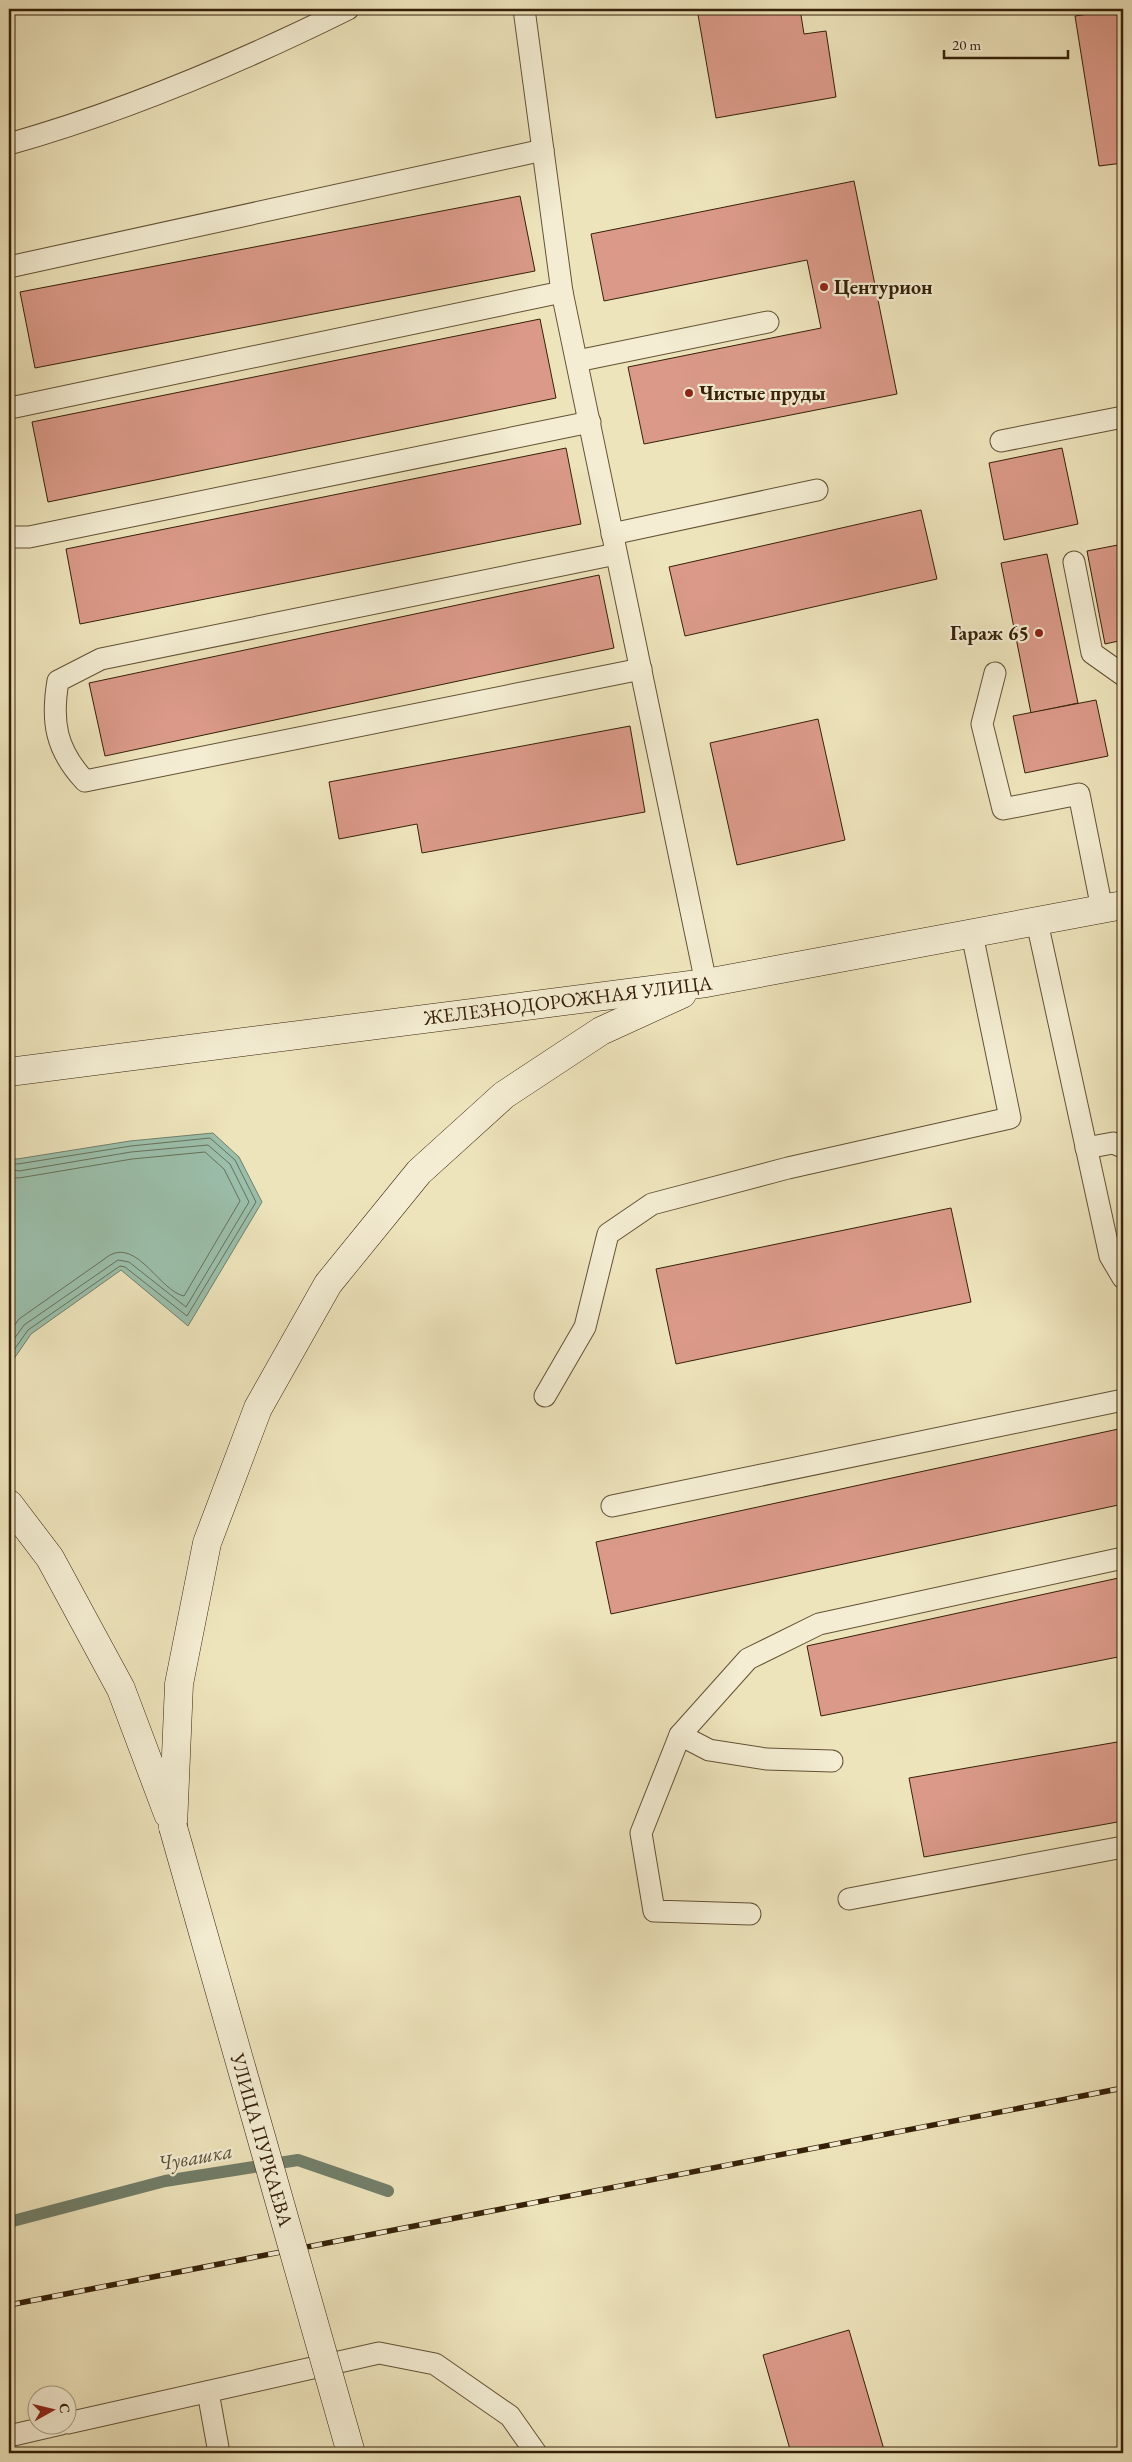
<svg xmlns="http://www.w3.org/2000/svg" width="1132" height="2462" font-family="'EB Garamond',serif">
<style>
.water{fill:#9bbfab;stroke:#727f6a}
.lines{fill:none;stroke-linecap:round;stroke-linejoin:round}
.shore{stroke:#68705a;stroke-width:1}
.stream{stroke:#727f6a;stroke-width:12}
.building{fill:#db9a89;stroke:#352008}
.lane-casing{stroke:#635135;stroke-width:23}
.secondary-casing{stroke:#352008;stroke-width:29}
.lane{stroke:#f4edd3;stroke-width:21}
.secondary{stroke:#f4edd3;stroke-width:28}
.rail-casing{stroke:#352008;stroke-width:5.5}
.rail{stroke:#f4edd3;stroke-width:4;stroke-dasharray:11;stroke-linecap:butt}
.secondary-bridge-casing{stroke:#352008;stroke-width:29;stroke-linecap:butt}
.secondary-bridge{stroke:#f4edd3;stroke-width:28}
.poi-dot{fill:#8f2418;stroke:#f4edd3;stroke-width:2}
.labels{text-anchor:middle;stroke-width:4.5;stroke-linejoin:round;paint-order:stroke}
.poi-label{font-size:20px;font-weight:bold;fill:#352008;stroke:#f4edd3;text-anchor:start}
.street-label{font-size:20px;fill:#352008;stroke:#f4edd3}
.water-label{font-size:21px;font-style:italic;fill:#545039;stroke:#f4edd3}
</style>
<rect width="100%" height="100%" fill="#eee4bc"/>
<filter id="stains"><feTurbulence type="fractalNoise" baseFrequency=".004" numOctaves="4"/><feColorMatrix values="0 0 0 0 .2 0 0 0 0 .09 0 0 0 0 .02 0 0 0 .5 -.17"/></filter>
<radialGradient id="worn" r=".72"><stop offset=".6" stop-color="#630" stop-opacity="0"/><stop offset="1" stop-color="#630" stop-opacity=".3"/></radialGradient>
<path class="water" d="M 213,1133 L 239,1157 L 262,1202 L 188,1326 L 121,1270 L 31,1334 L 9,1366 L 9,1158 L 17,1159 L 130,1141 Z"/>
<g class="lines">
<g class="shore">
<path d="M 9,1163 L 18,1164 L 131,1146 L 210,1138 L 235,1160 L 256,1202 L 187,1316 L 125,1267 L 120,1266 L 28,1330 L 9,1357"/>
<path d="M 9,1169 L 19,1171 L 131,1152 L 208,1145 L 230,1164 L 249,1202 L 186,1307 L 129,1262 L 118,1260 L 24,1325 L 9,1346"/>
<path d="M 9,1177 L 19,1178 L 132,1159 L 205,1152 L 224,1169 L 240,1201 L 184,1296 C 160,1291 138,1240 110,1255 L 19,1319 L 9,1333"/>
</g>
<path class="stream" d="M 9,2222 L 165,2181 L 298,2160 L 388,2191"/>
</g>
<g class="building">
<path d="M 697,9 L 800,9 L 804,34 L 826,31 L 836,97 L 716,118 Z"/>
<path d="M 1123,9 L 1123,163 L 1099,166 L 1075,16 Z"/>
<path d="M 854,181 L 897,394 L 644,444 L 628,367 L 821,328 L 807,260 L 604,301 L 591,234 Z"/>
<path d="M 520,196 L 535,271 L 35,368 L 20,292 Z"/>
<path d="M 540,319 L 556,398 L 48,502 L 32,422 Z"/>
<path d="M 566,448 L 581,524 L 80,624 L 66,549 Z"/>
<path d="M 1062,448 L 1078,524 L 1004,540 L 989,463 Z"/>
<path d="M 921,510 L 937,579 L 685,636 L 669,567 Z"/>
<path d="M 1123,544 L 1123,640 L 1105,644 L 1087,551 Z"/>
<path d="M 1047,554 L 1078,703 L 1031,713 L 1001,563 Z"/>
<path d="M 599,575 L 614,648 L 105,756 L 89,683 Z"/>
<path d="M 1096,700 L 1108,756 L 1025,773 L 1013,716 Z"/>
<path d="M 818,719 L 845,840 L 737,865 L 710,743 Z"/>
<path d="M 630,726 L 645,812 L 422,853 L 417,824 L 339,839 L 329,782 Z"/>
<path d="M 951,1208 L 971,1302 L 676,1364 L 656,1269 Z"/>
<path d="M 1123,1428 L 1123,1504 L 611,1614 L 596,1542 Z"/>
<path d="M 1123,1577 L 1123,1656 L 821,1716 L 807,1646 Z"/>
<path d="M 1123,1741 L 1123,1821 L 924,1857 L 909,1778 Z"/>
<path d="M 849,2330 L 885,2453 L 791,2453 L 763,2355 Z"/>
</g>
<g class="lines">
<g class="lane-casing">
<g id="lane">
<path d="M 524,9 L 562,292 L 706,983"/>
<path d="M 9,144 C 126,111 239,63 348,9"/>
<path d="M 9,267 L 543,150"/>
<path d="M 577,361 L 768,322"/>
<path d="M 15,407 L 562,292"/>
<path d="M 1001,441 L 1123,417"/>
<path d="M 612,534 L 817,490"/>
<path d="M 9,537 L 29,537 L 590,422"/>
<path d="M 616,554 L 101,659 L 58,681 C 51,722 56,750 85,781 L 641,669"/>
<path d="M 1074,562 L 1092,653 L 1123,675"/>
<path d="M 995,673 L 982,724 L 1003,809 L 1079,794 L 1102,909"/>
<path d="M 1037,922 L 1110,1256 L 1123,1278"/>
<path d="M 1086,1148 L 1113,1143 L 1123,1147"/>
<path d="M 545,1396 L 585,1327 L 608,1234 L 652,1204 L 788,1168 L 1010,1118 L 972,934"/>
<path d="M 612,1506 L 1123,1400"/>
<path d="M 680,1735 L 709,1750 L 766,1759 L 832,1761"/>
<path d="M 849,1899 L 1123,1847"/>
<path d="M 750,1914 L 654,1911 L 641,1833 L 680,1735 L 748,1659 L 819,1624 L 1123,1558"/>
<path d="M 208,2392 L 219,2453"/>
<path d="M 68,2423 L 379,2353 L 435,2364 L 510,2416 L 536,2453"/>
<path d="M 9,2436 L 61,2424"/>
</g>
</g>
<g class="secondary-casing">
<g id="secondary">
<path d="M 9,1072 L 706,983 L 1123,905"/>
<path d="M 9,1504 L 50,1558 L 121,1689 L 168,1814"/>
<path d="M 173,1827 L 179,1684 L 207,1543 L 258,1408 L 328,1284 L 419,1172 L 504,1095 L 601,1031 L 682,994"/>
</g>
</g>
<use href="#lane" class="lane"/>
<use href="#secondary" class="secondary"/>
<g class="rail-casing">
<path id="rail" d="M 9,2305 L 1123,2088"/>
</g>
<use href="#rail" class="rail"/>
<g class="secondary-bridge-casing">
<path id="secondary-bridge" d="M 173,1827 L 351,2453"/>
</g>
<use href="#secondary-bridge" class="secondary-bridge"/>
</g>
<g class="poi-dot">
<circle cx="824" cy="287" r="5"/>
<circle cx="689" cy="393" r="5"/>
<circle cx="1039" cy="633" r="5"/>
</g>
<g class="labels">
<g class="poi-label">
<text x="834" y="294">Центурион</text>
<text x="699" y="400">Чистые пруды</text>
<text x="1029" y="640" text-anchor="end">Гараж 65</text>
</g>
<g class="street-label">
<text transform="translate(568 1000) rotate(-7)" y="7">ЖЕЛЕЗНОДОРОЖНАЯ УЛИЦА</text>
<text transform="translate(262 2140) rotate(74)" y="7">УЛИЦА ПУРКАЕВА</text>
</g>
<g class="water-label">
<text transform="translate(195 2157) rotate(-10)" y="7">Чувашка</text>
</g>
</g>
<rect width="1132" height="2462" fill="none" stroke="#eee4bc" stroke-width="30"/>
<rect x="10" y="10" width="1112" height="2442" fill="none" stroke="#352008" stroke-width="2.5"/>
<rect x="15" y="15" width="1102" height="2432" fill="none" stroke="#352008"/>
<g transform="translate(52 2410) rotate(82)"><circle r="24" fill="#f4edd3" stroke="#a89b82"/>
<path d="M0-4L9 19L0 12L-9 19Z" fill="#8f2418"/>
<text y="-8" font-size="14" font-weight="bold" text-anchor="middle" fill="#352008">С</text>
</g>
<path d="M944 50v8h124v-8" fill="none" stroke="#352008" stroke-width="2.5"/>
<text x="952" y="50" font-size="15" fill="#352008" stroke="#f4edd3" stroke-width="4" paint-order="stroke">20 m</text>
<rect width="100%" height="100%" filter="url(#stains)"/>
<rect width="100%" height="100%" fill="url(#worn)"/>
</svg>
